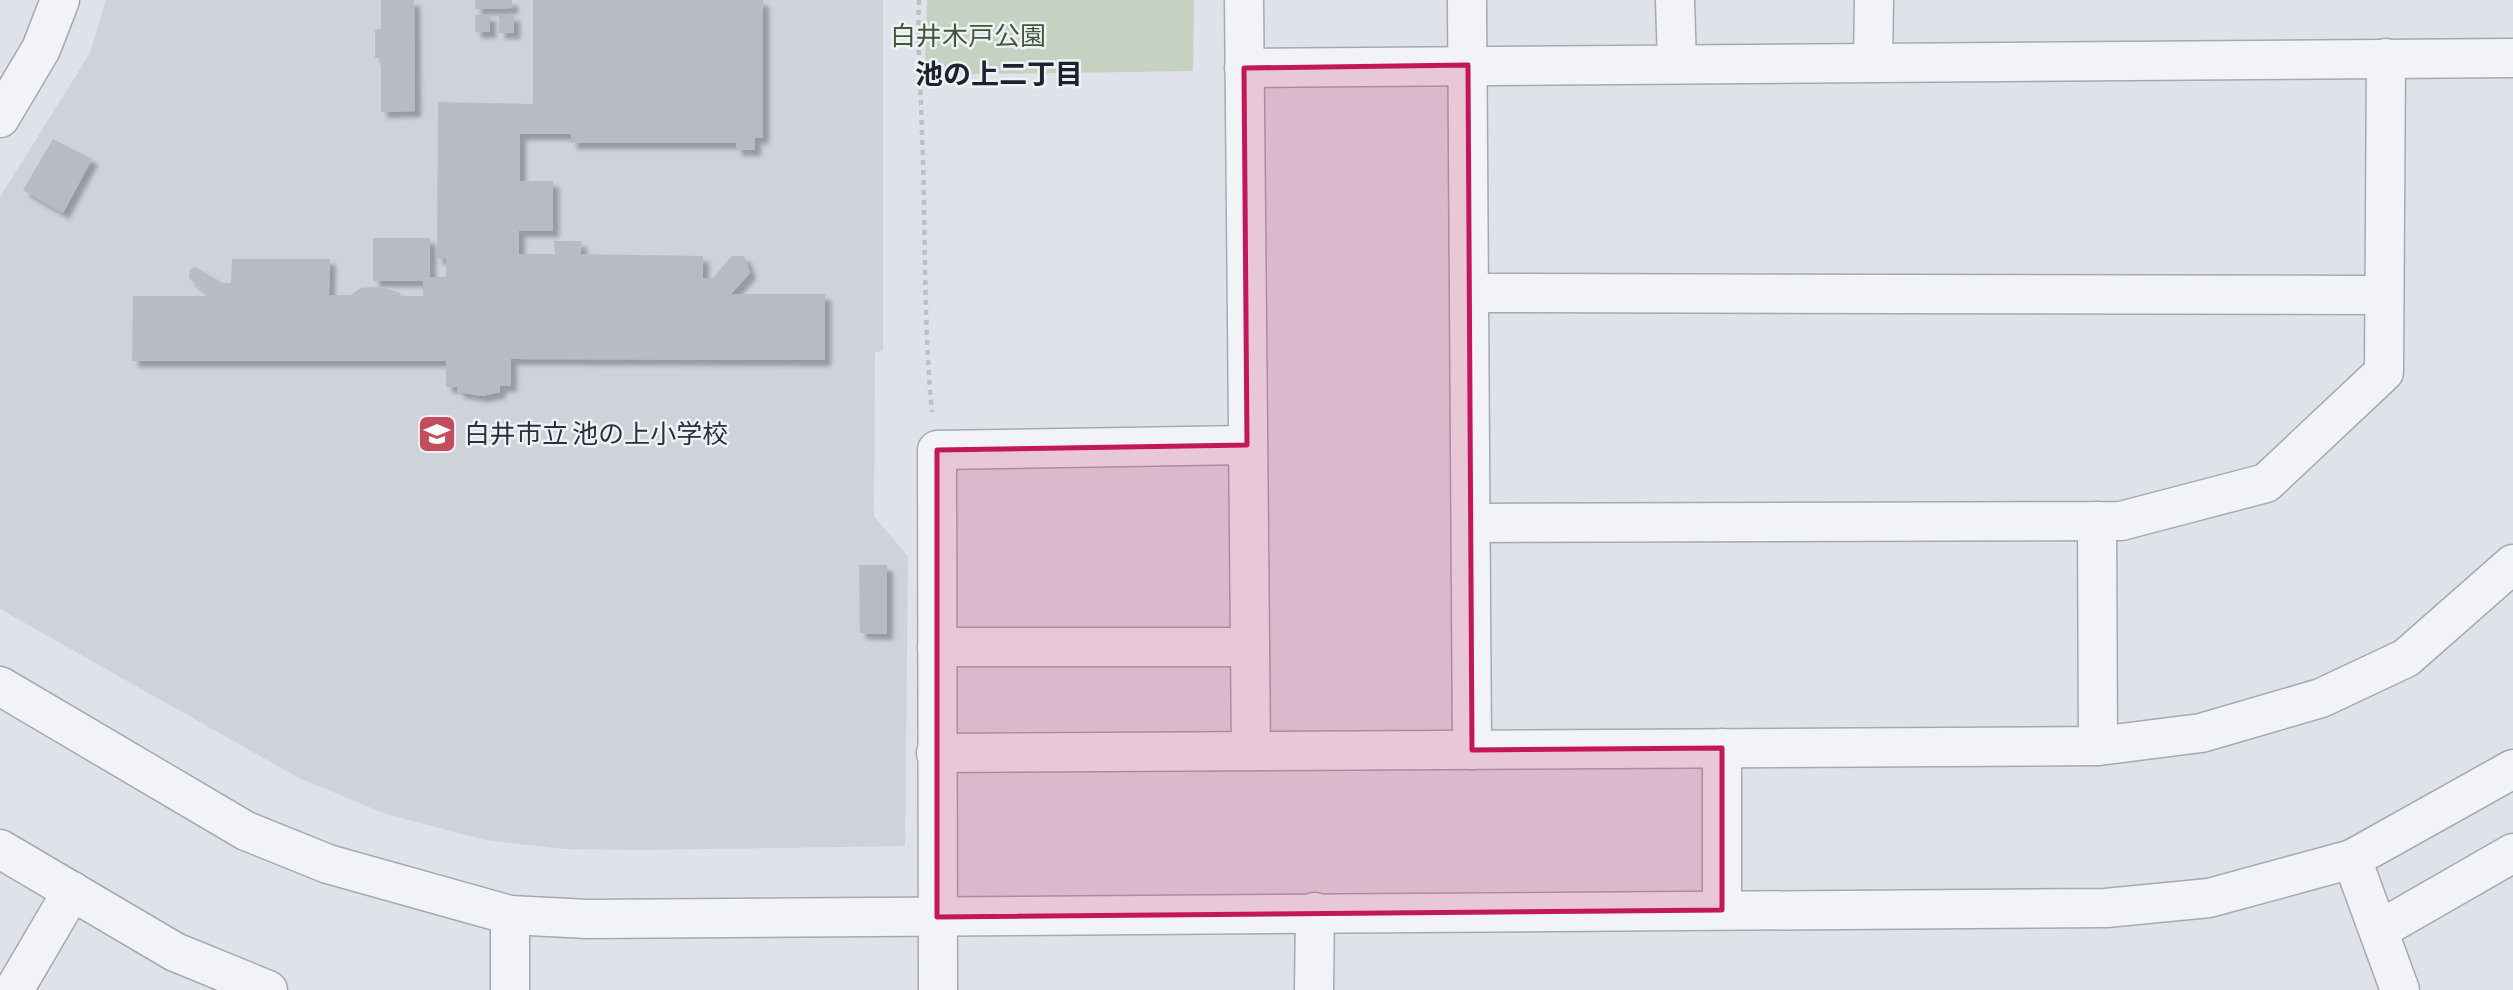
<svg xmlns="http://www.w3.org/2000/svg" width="2513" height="990" font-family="'Alegreya Sans','Noto Sans JP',sans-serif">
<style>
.built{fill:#ced2d9}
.green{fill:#c5d1c1}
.building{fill:#b7bcc4;filter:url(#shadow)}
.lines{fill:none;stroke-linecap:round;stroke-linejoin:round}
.minor-casing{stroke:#a5a9b2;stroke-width:41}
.tertiary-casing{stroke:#a5a9b2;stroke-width:41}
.path{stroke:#bec0c6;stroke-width:4.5;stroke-dasharray:5 5;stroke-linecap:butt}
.minor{stroke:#f2f3f6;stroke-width:38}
.tertiary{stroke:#f2f3f6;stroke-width:38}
.marked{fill:#c2185b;fill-opacity:0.2;stroke:#c2185b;stroke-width:5;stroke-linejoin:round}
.labels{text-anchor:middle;stroke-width:5;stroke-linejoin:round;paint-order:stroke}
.park-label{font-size:26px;fill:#3d5838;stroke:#eff1f5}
.poi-label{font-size:26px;fill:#29303e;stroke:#eff1f5;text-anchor:start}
.neighbourhood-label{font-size:28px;font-weight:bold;fill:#1c222e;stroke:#eff1f5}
</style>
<defs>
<filter id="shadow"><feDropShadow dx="6" dy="6" stdDeviation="2" flood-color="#0004"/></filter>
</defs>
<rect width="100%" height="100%" fill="#dfe2e8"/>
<path class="built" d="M 106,0 L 883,0 L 883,351 L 875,352 L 874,516 L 908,557 L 905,846 L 642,850 L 563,849 L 485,840 L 386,814 L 299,778 L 0,609 L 0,197 L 90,53 Z"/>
<path class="green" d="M 927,0 L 1194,0 L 1193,71 L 925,75 Z"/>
<g class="building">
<path d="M 381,0 L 414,0 L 415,111 L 381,112 L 381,58 L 375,58 L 375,30 L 381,29 Z"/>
<path d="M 475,0 L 512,0 L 512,8 L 475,9 Z"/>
<path d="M 533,0 L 763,0 L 763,138 L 755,138 L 755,150 L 736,150 L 736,143 L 571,143 L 571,134 L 520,134 L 520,181 L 553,181 L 553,231 L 519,231 L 519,254 L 555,254 L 554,241 L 581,241 L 581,254 L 703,256 L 703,278 L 713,278 L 732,256 L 744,256 L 750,273 L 731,294 L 825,294 L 825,360 L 511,359 L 511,386 L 500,386 L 500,392 L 482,396 L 458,392 L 457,387 L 446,387 L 446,361 L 132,361 L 133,296 L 210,296 L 189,278 L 190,269 L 196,267 L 222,283 L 231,283 L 232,259 L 330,259 L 329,295 L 351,295 L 361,288 L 373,287 L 386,288 L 400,293 L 400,296 L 423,296 L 423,281 L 373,281 L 373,238 L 430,238 L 430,277 L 446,277 L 446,259 L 437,259 L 438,102 L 533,104 Z"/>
<rect x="475" y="15" width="15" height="17"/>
<rect x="499" y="15" width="15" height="18"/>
<path d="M 53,139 L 92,159 L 63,213 L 23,190 Z"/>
<path d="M 859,565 L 887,565 L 887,634 L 860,633 Z"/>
</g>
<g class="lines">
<g class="minor-casing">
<g id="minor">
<path d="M 1244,0 L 1251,751"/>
<path d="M 1467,0 L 1472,750"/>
<path d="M 1675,0 L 1677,64"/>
<path d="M 1873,62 L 1874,0"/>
<path d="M 1244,68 L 2513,58"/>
<path d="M 0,118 L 41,49 L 60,0"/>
<path d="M 1470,293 L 2384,295"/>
<path d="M 2097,521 L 2098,746"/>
<path d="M 1471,523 L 2121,521 L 2266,483 L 2384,372 L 2386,58"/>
<path d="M 937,647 L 1250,647"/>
<path d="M 1722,748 L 1722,910"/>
<path d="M 936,753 L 2098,746 L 2201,733 L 2321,698 L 2406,658 L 2513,564"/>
<path d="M 0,849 L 175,952 L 268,990"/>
<path d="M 2352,859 L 2400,990"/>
<path d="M 2379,930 L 2513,853"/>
<path d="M 14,990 L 72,891"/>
<path d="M 510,990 L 510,915"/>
<path d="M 938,990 L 937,450 L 1247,445"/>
<path d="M 1314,990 L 1315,912"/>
</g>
</g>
<g class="tertiary-casing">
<path id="tertiary" d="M 0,686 L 246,831 L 328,864 L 510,915 L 588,919 L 2106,908 L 2209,898 L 2352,859 L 2513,769"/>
</g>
<path class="path" d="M 919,0 C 917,45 921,89 922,134 C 926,226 923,319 932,412"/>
<use href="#minor" class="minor"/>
<use href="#tertiary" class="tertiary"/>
</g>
<path class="marked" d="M 1468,65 L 1472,750 L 1722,748 L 1722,910 L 937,917 L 937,450 L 1247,445 L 1244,68 Z"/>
<defs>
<g id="school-square" transform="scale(2.0125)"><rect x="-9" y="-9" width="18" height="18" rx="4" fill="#c44d5d" stroke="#eff1f5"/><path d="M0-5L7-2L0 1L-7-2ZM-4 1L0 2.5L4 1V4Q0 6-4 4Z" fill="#fff"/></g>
</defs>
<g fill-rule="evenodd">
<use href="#school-square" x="437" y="434"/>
</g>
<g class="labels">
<g class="park-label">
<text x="968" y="45">白井木戸公園</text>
</g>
<g class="poi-label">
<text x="464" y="443">白井市立 池の上小学校</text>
</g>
<g class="neighbourhood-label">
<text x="999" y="84">池の上二丁目</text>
</g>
</g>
</svg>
